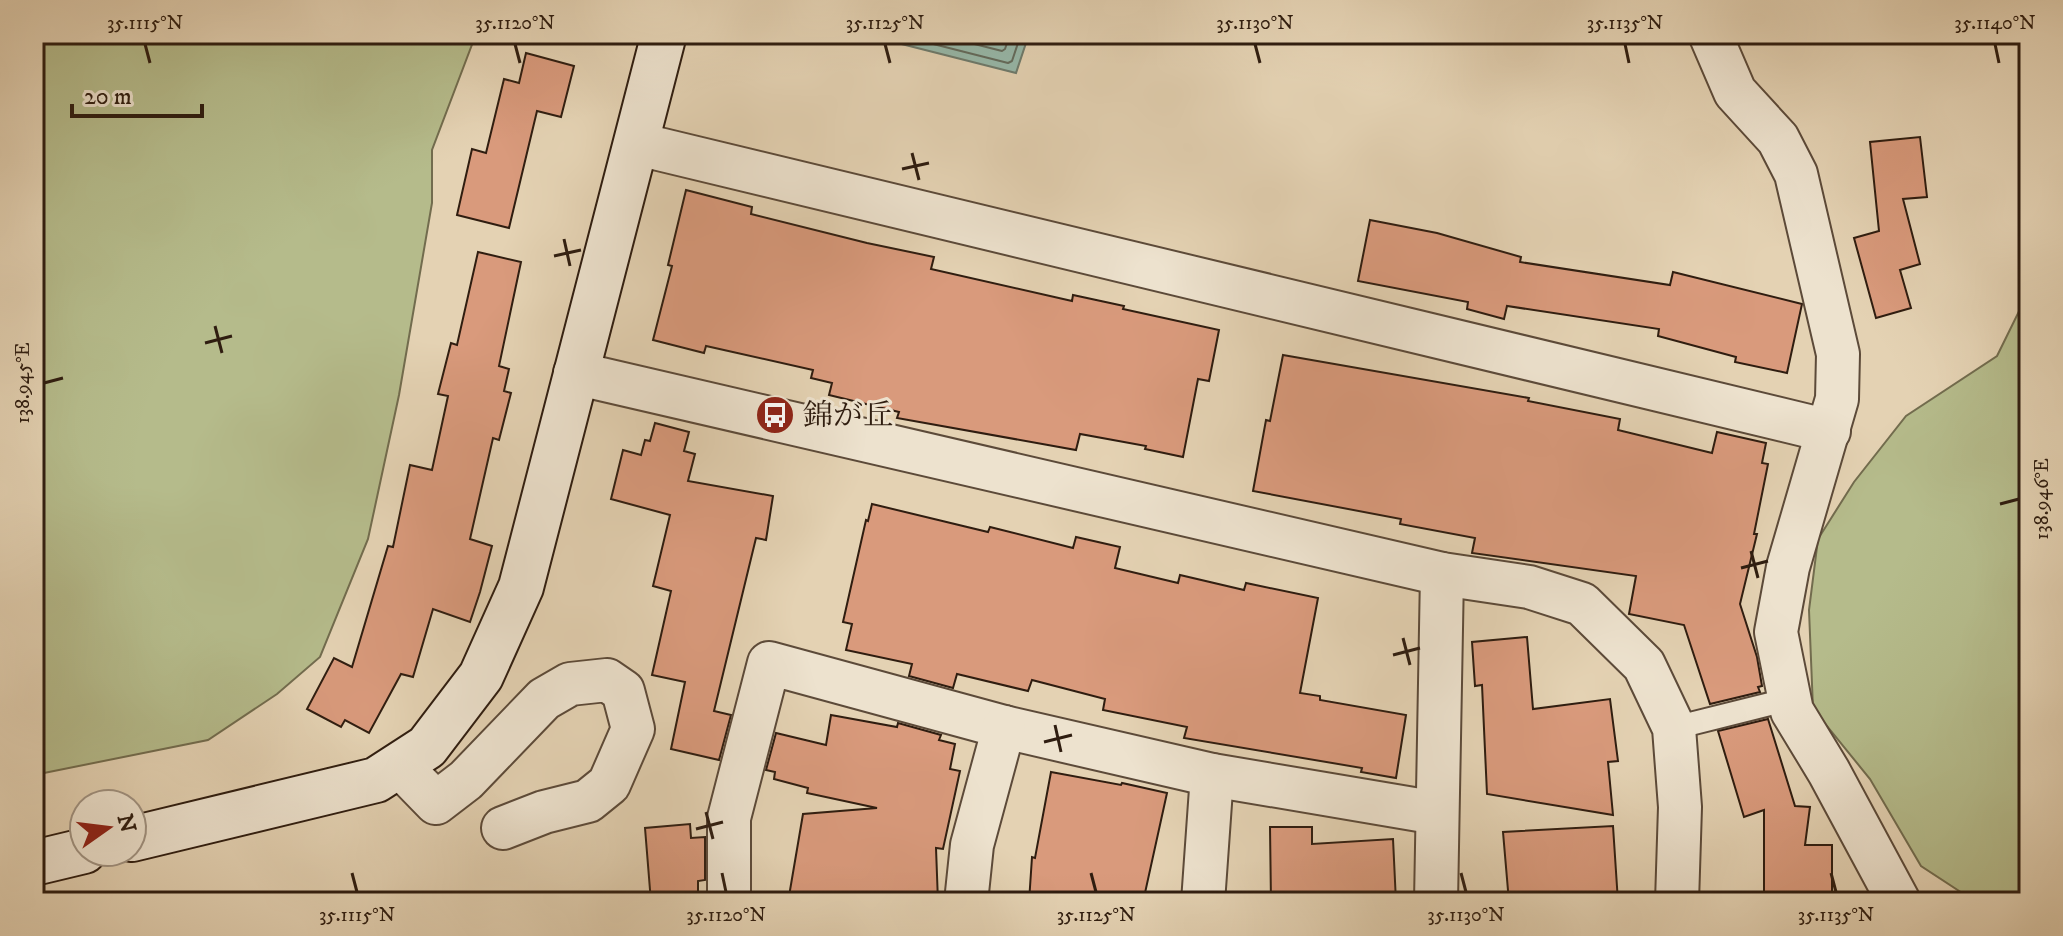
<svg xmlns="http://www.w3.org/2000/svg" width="2063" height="936" font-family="'IM FELL DW Pica','Noto Serif JP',serif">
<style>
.green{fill:#b5bb8b;stroke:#726c4e;stroke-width:2}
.water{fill:#96b8a9;stroke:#6d7a6c;stroke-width:2}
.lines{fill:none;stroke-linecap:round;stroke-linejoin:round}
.shore{stroke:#626a5c;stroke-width:2}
.building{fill:#d99a7c;stroke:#2f1d10;stroke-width:2}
.lane-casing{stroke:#5c4a39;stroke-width:26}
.street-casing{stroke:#5c4a39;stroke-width:46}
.secondary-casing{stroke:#2f1d10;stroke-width:48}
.lane{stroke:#ede2ce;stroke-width:22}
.street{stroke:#ede2ce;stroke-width:42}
.secondary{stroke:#ede2ce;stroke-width:44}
.ticks{fill:none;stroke:#2f1d10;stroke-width:3}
.labels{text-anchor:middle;stroke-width:6;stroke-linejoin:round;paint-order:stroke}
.poi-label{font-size:30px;fill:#2f1d10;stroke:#ede2ce;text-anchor:start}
.neatline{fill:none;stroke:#2f1d10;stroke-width:3}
.ticks-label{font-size:20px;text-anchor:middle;fill:#2f1d10}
</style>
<rect width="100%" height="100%" fill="#e4d2b3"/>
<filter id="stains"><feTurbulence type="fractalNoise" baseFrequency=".0025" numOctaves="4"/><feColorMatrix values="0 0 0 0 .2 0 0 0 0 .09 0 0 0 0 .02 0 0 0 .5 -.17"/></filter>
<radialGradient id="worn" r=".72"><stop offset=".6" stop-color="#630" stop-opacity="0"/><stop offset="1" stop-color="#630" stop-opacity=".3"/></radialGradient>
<g class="green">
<path d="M 34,34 L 476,34 L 432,150 L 432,203 L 399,395 L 368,539 L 320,657 L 277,694 L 208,740 L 34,775 Z"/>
<path d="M 2029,291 L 2029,902 L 1976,902 L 1921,866 L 1870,779 L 1813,709 L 1809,610 L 1818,539 L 1854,482 L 1906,416 L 1997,356 Z"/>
</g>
<path class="water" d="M 862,34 L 1029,34 L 1016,73 Z"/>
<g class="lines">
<g class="shore">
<path d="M 894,34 L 1008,63 L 1012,61 L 1021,34"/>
<path d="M 935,34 L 1002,51 L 1005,49 L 1010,34"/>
</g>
</g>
<g class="building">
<path d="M 526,53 L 574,66 L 561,117 L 537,111 L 509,228 L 457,215 L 472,149 L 486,153 L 504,79 L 519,83 Z"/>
<path d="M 1920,137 L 1927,197 L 1903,199 L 1920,264 L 1900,270 L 1911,308 L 1876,318 L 1854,238 L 1879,231 L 1870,142 Z"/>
<path d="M 686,190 L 752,207 L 751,214 L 867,243 L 934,257 L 931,269 L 1072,301 L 1073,295 L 1124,306 L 1123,309 L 1219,330 L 1209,381 L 1198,379 L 1183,457 L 1145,449 L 1146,446 L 1080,434 L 1076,450 L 897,418 L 899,412 L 829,395 L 832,383 L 811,378 L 813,370 L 706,346 L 704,353 L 653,340 L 672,266 L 668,265 Z"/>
<path d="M 1370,220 L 1437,233 L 1521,257 L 1520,262 L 1670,285 L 1673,272 L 1802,304 L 1787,373 L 1735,362 L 1736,357 L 1658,336 L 1659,329 L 1507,306 L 1504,319 L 1467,309 L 1468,302 L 1358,281 Z"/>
<path d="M 478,252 L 521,262 L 499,366 L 509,369 L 504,391 L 511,393 L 499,440 L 493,438 L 470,539 L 492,546 L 480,592 L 470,622 L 433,609 L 413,677 L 401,674 L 369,733 L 345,720 L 341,727 L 307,709 L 334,658 L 352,667 L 388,546 L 393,547 L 410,465 L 432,470 L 448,396 L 438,394 L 451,343 L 457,345 Z"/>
<path d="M 1283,355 L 1529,398 L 1528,401 L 1620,419 L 1618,430 L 1712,453 L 1717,432 L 1766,443 L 1762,463 L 1768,464 L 1754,534 L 1757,534 L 1740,604 L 1757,657 L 1762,686 L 1758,687 L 1760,692 L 1710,704 L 1684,625 L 1629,614 L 1636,576 L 1472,553 L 1475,538 L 1400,524 L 1401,519 L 1253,491 L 1266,420 L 1270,421 Z"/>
<path d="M 655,423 L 689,432 L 684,451 L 695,454 L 688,481 L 773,496 L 766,540 L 756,538 L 714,711 L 731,715 L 719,760 L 671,749 L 685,682 L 652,675 L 671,591 L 653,586 L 670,515 L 611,499 L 623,450 L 641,455 L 645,440 L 650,441 Z"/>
<path d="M 872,504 L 988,532 L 990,527 L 1073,548 L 1076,537 L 1120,547 L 1115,568 L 1178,583 L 1180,575 L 1244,590 L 1246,583 L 1318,598 L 1300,693 L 1320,696 L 1320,700 L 1406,715 L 1396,778 L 1361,772 L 1362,768 L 1184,738 L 1187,727 L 1103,710 L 1105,699 L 1032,680 L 1028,691 L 957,674 L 953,688 L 909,676 L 912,664 L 846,650 L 852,624 L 843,622 L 866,520 L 868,521 Z"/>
<path d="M 1527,637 L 1533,709 L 1610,699 L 1618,761 L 1608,762 L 1613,815 L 1487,794 L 1482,685 L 1475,686 L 1472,642 Z"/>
<path d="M 831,715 L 897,727 L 898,723 L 941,735 L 939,740 L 955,744 L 950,769 L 960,771 L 943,849 L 936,848 L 938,902 L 788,902 L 803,814 L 877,808 L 807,793 L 808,788 L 774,779 L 775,772 L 766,770 L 776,733 L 826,745 Z"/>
<path d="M 1768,719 L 1795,806 L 1810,807 L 1805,845 L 1832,845 L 1832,894 L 1764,894 L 1764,810 L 1744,817 L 1718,731 Z"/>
<path d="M 1051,772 L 1121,785 L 1122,783 L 1167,793 L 1143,902 L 1029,902 L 1032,857 L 1035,858 Z"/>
<path d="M 690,824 L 691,838 L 705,837 L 705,880 L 698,881 L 698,902 L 651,902 L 645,828 Z"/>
<path d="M 1613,826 L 1618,902 L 1509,902 L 1503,832 Z"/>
<path d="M 1270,827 L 1312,827 L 1312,844 L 1393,839 L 1396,902 L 1271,902 Z"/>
</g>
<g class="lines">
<g class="lane-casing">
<path id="lane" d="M 1674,728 L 1790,699"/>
</g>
<g class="street-casing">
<g id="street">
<path d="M 1710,34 L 1735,92 L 1778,139 L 1796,174 L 1838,354 L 1837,399 L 1788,567 L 1776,632 L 1792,711 L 1829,772 L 1899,902"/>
<path d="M 638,144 L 1829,431"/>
<path d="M 575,373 L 1442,574 L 1529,587 L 1582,604 L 1644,665 L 1674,728 L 1680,807 L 1677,902"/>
<path d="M 399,765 L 436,803 L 466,780 L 544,699 L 570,684 L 607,680 L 623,691 L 633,729 L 609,784 L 588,801 L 544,812 L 503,828"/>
<path d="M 729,902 L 729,818 L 769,663 L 1004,727 L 1212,775 L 1437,813"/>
<path d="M 966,902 L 972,845 L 1004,727"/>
<path d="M 1203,902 L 1212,775"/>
<path d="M 1436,902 L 1442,574"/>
</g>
</g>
<g class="secondary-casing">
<g id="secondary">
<path d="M 132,839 L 376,780 L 427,747 L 481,676 L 521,587 L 664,34"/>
<path d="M 34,863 L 84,851"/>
</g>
</g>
<use href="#lane" class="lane"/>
<use href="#street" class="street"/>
<use href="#secondary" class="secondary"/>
</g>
<path class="ticks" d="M 145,44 L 150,63M 515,44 L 520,63M 885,44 L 890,63M 1255,44 L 1260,63M 1625,44 L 1629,63M 1995,44 L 1999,63M 912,153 L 919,180M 902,169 L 929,163M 564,239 L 570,266M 554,256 L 581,250M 215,326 L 222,353M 205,343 L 232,336M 44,383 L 63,378M 2000,504 L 2019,499M 1751,551 L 1758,578M 1741,568 L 1768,561M 1403,638 L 1410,665M 1393,655 L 1420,648M 1055,725 L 1061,752M 1044,742 L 1072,735M 706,812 L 713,839M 696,829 L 723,822M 352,873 L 357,892M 722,873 L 726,892M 1091,873 L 1096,892M 1461,873 L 1466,892M 1831,873 L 1836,892"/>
<defs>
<g id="bus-disc" transform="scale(2)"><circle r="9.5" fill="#8f2418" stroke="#ede2ce"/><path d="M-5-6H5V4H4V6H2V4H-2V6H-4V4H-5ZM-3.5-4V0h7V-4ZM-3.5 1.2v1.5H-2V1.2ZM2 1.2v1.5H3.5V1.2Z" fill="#fff"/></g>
</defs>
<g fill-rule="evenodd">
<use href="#bus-disc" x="775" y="415"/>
</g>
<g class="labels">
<g class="poi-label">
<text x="803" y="425">錦が丘</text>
</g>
</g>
<rect width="2063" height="936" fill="none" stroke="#e4d2b3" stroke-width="88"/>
<g transform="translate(108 828) rotate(76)"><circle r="38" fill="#ede2ce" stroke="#a19382" stroke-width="2"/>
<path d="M0-6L14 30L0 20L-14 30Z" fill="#8f2418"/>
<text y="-12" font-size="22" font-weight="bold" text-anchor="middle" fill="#2f1d10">N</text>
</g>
<path d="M72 104v12h130v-12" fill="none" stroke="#2f1d10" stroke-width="4"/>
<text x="84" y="104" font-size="24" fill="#2f1d10" stroke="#ede2ce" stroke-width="6" paint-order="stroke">20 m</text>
<rect x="44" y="44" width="1975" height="848" class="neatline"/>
<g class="ticks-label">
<text x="145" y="29">35.1115°N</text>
<text x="515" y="29">35.1120°N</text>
<text x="885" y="29">35.1125°N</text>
<text x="1255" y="29">35.1130°N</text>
<text x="1625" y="29">35.1135°N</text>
<text x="1995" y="29">35.1140°N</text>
<text transform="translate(22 383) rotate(-90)" y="7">138.945°E</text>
<text transform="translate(2041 499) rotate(-90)" y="7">138.946°E</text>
<text x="357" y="921">35.1115°N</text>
<text x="726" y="921">35.1120°N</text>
<text x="1096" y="921">35.1125°N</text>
<text x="1466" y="921">35.1130°N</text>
<text x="1836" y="921">35.1135°N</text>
</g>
<rect width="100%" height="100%" filter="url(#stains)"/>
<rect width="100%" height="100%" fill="url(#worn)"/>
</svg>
